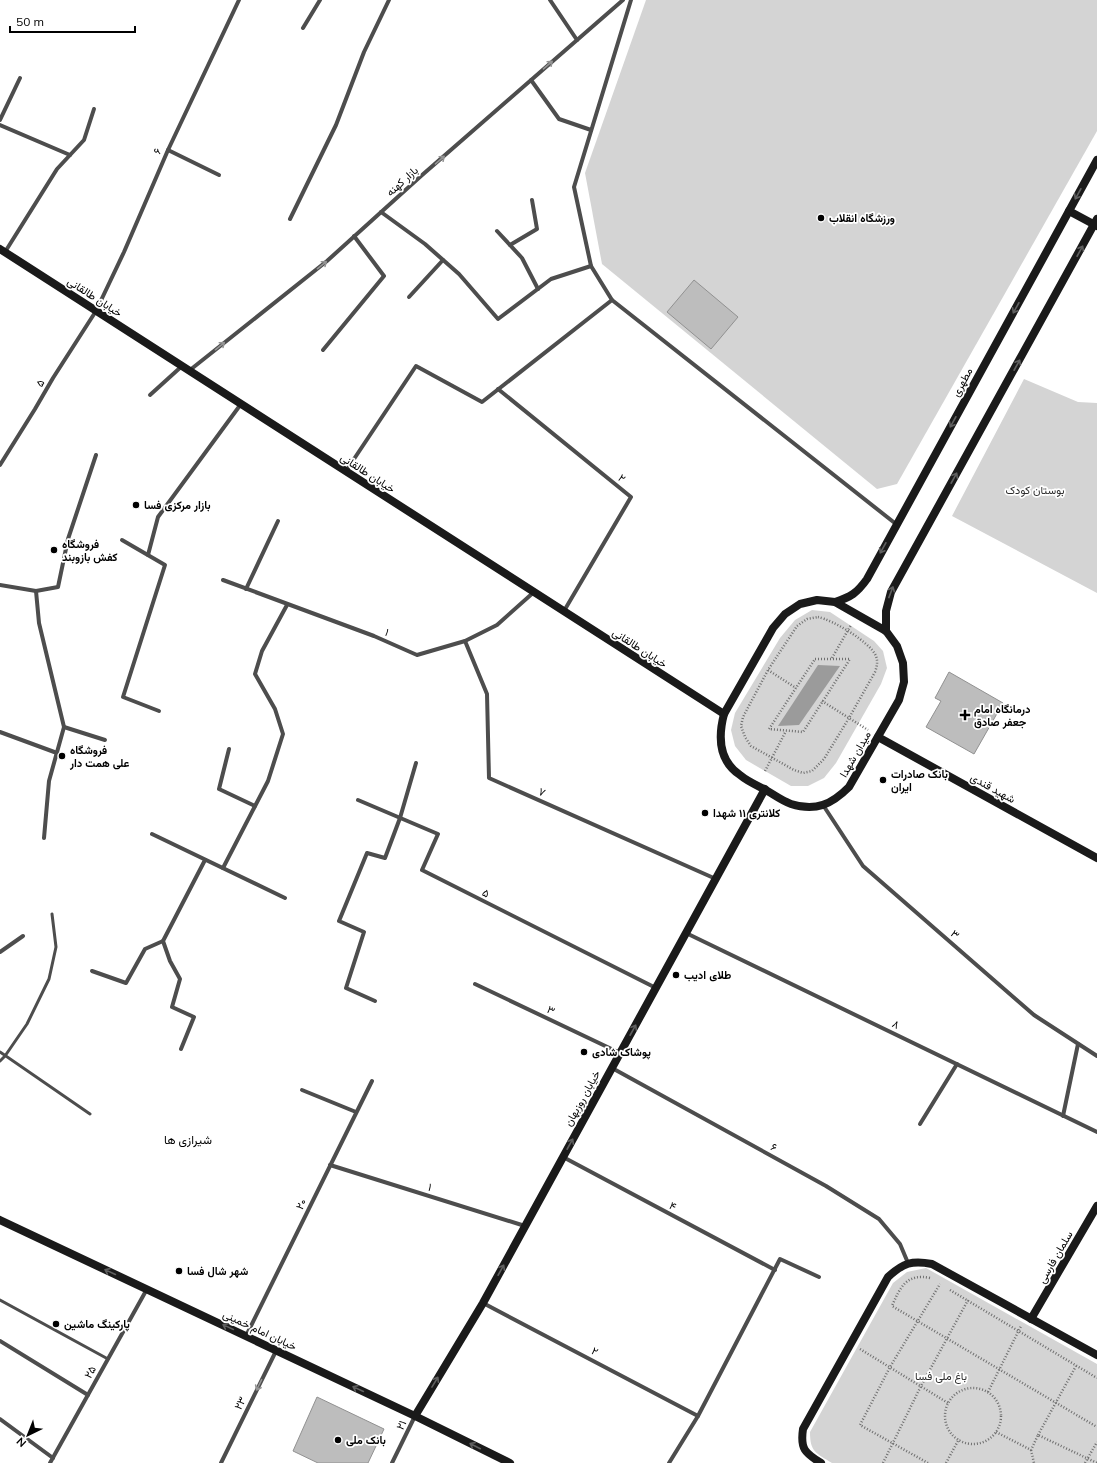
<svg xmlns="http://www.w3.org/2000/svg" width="1097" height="1463" font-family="Mulish,Vazirmatn,sans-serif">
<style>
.green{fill:#d4d4d4}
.water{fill:#9b9b9b}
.building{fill:#bdbdbd;stroke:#919191}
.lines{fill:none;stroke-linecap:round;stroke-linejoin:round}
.path{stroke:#6f6f6f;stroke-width:2.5;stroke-dasharray:1 2;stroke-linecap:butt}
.lane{stroke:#4d4d4d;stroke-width:3}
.street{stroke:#4d4d4d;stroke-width:4}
.secondary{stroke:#1a1a1a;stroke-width:8}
.oneway{stroke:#949494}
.oneway2{stroke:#5f5f5f}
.poi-dot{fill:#000;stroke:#fff;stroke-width:1.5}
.labels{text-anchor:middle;stroke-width:3.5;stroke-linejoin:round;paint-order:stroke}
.street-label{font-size:11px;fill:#000;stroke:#fff}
.poi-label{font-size:11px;font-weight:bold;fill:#000;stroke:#fff;text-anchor:start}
.park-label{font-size:11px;fill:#2b2b2b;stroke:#fff}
.neighbourhood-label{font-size:12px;fill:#000;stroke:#fff}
</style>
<rect width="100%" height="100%" fill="#fff"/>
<g class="green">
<path d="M 646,0 L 1097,0 L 1097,131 L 897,484 L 877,489 L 602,264 L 585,173 Z"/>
<path d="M 1024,379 L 1078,402 L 1097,403 L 1097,593 L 952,516 Z"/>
<path d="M 812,610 L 830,612 L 874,641 L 883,651 L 887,668 L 881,684 L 836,763 L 824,778 L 808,786 L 791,786 L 746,760 L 735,746 L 731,730 L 735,713 L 780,638 L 795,620 Z"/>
<path d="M 926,1268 L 1097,1364 L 1097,1463 L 832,1463 C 816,1453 810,1452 810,1432 L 893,1283 L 907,1272 Z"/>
</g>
<path class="water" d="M 818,665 L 840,666 L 799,725 L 778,726 Z"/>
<g class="building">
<path d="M 694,280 L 738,317 L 711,349 L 667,312 Z"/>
<path d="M 949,672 L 1003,703 L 974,754 L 926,727 L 941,701 L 935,698 Z"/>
<path d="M 317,1397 L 384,1429 L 368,1463 L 318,1463 L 293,1451 Z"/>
</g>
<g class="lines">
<g class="path">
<path d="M 818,617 C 833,620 870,642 876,656 C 878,662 877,666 875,672 L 849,718 L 824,759 L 812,771 L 803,773 L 794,770 L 751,746 L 745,737 L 741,726 L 743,717 L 768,670 L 797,626 L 807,619 Z"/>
<path d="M 832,658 L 851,625"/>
<path d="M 815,659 L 850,659 L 803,732 L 769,729 Z"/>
<path d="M 768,670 L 796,688"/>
<path d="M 822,701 L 868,730"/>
<path d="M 765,771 L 786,731"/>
<path d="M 930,1278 C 907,1273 900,1287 892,1306 L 1097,1427"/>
<path d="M 950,1290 L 1097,1378"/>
<path d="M 860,1349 L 948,1403"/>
<circle cx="973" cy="1416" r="28"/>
<path d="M 988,1392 L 1021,1326"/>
<path d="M 996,1432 L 1031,1450 L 1038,1435 L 1097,1463"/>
<path d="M 1038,1435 L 1076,1366"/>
<path d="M 1031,1450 L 1034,1463"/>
<path d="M 883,1463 L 921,1386 L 968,1300"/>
<path d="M 928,1463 L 860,1425 L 890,1367 L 940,1284"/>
<path d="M 946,1463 L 959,1439"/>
<path d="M 1085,1463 L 1097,1442"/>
</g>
<g class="lane">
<path d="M 0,1052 L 90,1114"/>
<path d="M 0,1061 L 5,1056 L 27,1024 L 49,979 L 56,947 L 52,914"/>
<path d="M 0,1300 L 108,1359"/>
</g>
<g class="street">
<path d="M 550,0 L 577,40"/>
<path d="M 631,0 L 574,187 L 591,266 L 612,300 L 896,524"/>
<path d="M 303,28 L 320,0"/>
<path d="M 531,80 L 559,119 L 591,130"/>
<path d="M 0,120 L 20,78"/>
<path d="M 0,125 L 70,155"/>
<path d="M 168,150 L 219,175"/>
<path d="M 381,212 L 425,244 L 459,274 L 498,319 L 551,279 L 591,266"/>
<path d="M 290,219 L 336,125 L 364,52 L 389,0"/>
<path d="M 497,231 L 522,258 L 538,289"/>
<path d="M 510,245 L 537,229 L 532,200"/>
<path d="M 5,252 L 57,169 L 84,140 L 94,109"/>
<path d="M 409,297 L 443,260"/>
<path d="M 323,350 L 384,276 L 354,236"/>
<path d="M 190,370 L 327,261 L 421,176 L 623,0"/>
<path d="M 498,389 L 631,497 L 564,611"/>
<path d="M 150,395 L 182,366"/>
<path d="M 0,465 L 35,409 L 53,378 L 96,311 L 124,252 L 168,150 L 239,0"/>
<path d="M 346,471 L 416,366 L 482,402 L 612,300"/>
<path d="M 122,540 L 165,565 L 123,697 L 159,711"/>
<path d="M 148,555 L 158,517 L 241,404"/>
<path d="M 223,580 L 374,636 L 417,655 L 465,641 L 497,625 L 534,592"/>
<path d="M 0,585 L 36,591 L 39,623 L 64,727 L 49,781 L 44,838"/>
<path d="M 246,589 L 278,521"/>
<path d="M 36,591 L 58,587 L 68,539 L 96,455"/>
<path d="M 465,641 L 487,694 L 489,778 L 716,879"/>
<path d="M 64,727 L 105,740"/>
<path d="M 0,732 L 57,753"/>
<path d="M 229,749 L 219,789 L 255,806"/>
<path d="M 358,800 L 438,834 L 422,870 L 656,988"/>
<path d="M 823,805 L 863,866 L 1034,1015 L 1097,1056"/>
<path d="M 152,834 L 285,898"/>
<path d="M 223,868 L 268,781 L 283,734 L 275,709 L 255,674 L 262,651 L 287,605"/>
<path d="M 686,933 L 1097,1132"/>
<path d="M 0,952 L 23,936"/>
<path d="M 92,971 L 126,983 L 145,949 L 163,941"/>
<path d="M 475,984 L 620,1053"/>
<path d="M 375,1001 L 346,988 L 364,932 L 339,921 L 367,853 L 385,858 L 400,818 L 416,763"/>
<path d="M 181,1049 L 194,1017 L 172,1007 L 180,979 L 170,961 L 163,941 L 205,860"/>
<path d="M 612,1068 L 826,1186 L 879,1219 L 900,1244 L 908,1263"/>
<path d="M 302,1090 L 356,1112"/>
<path d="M 1063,1116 L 1078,1044"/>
<path d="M 920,1124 L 957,1064"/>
<path d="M 563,1157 L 775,1270"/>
<path d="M 330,1165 L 525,1226"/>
<path d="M 483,1303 L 698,1416"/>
<path d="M 246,1336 L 372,1081"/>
<path d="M 0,1341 L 88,1395"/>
<path d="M 0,1419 L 53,1458"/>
<path d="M 50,1463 L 147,1289"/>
<path d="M 221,1463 L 276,1351"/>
<path d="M 392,1463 L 415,1416"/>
<path d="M 669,1463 L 698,1416 L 780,1259 L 819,1277"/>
</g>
<g class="secondary">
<path d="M 1069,211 L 1097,226"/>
<path d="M 0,249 L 724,714"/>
<path d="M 817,600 L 835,602 L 886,631 L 897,646 L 903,663 L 904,682 L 899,700 L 849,787 C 832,804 816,812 791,804 C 782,801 773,794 764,789 C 756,785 747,781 740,775 C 719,761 718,737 724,714 L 773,628 L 785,614 L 800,604 Z"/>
<path d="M 835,602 C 851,597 857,593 867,579 L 1097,160"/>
<path d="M 886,631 L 886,611 L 891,592 L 1097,219"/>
<path d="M 878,737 L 1097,858"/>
<path d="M 0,1220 L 415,1416 L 510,1463"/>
<path d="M 1031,1319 L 1097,1206"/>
<path d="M 415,1416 L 483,1303 L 765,789"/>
<path d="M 821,1463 C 805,1453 800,1449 803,1429 L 888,1277 C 903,1263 912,1260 932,1264 L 1097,1355"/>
</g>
</g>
<defs><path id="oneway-shaft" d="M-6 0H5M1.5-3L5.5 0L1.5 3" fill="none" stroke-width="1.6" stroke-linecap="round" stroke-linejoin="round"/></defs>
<g class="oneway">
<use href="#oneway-shaft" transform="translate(548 65) rotate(-41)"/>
<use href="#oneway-shaft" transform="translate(440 160) rotate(-41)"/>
<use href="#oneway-shaft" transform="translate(322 265) rotate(-39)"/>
<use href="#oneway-shaft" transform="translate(220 346) rotate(-39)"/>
<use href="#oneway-shaft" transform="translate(259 1385) rotate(116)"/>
</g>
<g class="oneway2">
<use href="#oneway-shaft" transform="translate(1078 194) rotate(119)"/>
<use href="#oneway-shaft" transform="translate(1080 251) rotate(-61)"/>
<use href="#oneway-shaft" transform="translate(1016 308) rotate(119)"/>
<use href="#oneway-shaft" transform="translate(1017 365) rotate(-61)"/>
<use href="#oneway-shaft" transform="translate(953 422) rotate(119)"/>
<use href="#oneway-shaft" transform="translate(954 478) rotate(-61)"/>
<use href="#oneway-shaft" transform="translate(883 548) rotate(119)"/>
<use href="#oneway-shaft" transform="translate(891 592) rotate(-69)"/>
<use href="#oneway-shaft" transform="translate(633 1030) rotate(-61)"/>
<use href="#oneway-shaft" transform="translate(570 1144) rotate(-61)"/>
<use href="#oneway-shaft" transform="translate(501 1270) rotate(-61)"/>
<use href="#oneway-shaft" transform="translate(110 1272) rotate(-155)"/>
<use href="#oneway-shaft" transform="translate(228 1327) rotate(-155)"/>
<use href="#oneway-shaft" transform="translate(435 1382) rotate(-59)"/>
<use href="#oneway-shaft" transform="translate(358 1389) rotate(-155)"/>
<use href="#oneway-shaft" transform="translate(475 1446) rotate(-153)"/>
</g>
<g class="poi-dot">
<circle cx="821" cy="218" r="4"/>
<circle cx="136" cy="505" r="4"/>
<circle cx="54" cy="550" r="4"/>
<path d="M963 709h4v4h4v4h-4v4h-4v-4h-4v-4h4z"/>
<circle cx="62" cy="756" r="4"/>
<circle cx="883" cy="780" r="4"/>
<circle cx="705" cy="813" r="4"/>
<circle cx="676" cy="975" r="4"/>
<circle cx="584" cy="1052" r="4"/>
<circle cx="179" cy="1271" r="4"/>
<circle cx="56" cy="1324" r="4"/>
<circle cx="338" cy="1440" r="4"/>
</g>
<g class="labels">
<g class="street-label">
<text transform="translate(157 151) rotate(-67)" y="4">۶</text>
<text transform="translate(402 181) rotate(-42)" y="4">بازار کهنه</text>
<text transform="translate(95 297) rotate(33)" y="4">خیابان طالقانی</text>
<text transform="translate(962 382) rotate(-61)" y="4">مطهری</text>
<text transform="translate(40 383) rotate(-60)" y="4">۵</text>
<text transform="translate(368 473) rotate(33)" y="4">خیابان طالقانی</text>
<text transform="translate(622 478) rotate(39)" y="4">۲</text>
<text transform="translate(387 632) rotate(24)" y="4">۱</text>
<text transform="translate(640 648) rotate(33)" y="4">خیابان طالقانی</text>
<text transform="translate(855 754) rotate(-60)" y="4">میدان شهدا</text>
<text transform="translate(993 788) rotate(29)" y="4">شهید قندی</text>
<text transform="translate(542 792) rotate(24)" y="4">۷</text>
<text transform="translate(486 893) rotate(27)" y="4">۵</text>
<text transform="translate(955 934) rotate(41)" y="4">۳</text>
<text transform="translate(551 1010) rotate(26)" y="4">۳</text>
<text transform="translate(896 1024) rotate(26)" y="4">۸</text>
<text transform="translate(582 1098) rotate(-61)" y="4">خیابان روزبهان</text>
<text transform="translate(774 1147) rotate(29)" y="4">۶</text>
<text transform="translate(430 1187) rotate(17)" y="4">۱</text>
<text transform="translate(301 1204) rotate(-64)" y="4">۲۰</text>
<text transform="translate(673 1206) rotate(28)" y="4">۴</text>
<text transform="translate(1055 1257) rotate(-60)" y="4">سلمان فارسی</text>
<text transform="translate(260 1330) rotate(25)" y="4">خیابان امام خمینی</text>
<text transform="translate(595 1351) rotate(28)" y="4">۲</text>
<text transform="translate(90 1372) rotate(-61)" y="4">۲۵</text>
<text transform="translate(240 1403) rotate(-64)" y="4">۲۳</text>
<text transform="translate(401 1425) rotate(-64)" y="4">۲۱</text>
</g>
<g class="poi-label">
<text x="829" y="222">ورزشگاه انقلاب</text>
<text x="144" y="509">بازار مرکزی فسا</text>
<text x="62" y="548">فروشگاه<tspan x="62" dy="13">کفش بازوبند</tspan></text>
<text x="974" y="713">درمانگاه امام<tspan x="974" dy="13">جعفر صادق</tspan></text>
<text x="70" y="754">فروشگاه<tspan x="70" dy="13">علی همت دار</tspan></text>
<text x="891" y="778">بانک صادرات<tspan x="891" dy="13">ایران</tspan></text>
<text x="713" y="817">کلانتری ۱۱ شهدا</text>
<text x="684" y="979">طلای ادیب</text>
<text x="592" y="1056">پوشاک شادی</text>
<text x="187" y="1275">شهر شال فسا</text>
<text x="64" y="1328">پارکینگ ماشین</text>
<text x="346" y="1444">بانک ملی</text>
</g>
<g class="park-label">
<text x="1035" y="494">بوستان کودک</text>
<text x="941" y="1380">باغ ملی فسا</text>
</g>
<g class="neighbourhood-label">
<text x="188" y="1144">شیرازی ها</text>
</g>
</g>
<g transform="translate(28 1435) rotate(223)" stroke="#ffffff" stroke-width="3" paint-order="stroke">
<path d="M0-3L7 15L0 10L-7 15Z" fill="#000000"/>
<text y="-6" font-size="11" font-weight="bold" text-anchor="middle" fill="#000000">N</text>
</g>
<path d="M10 26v6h125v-6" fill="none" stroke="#000000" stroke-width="2"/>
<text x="16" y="26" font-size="12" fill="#000000" stroke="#ffffff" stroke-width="3" paint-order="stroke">50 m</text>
</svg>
